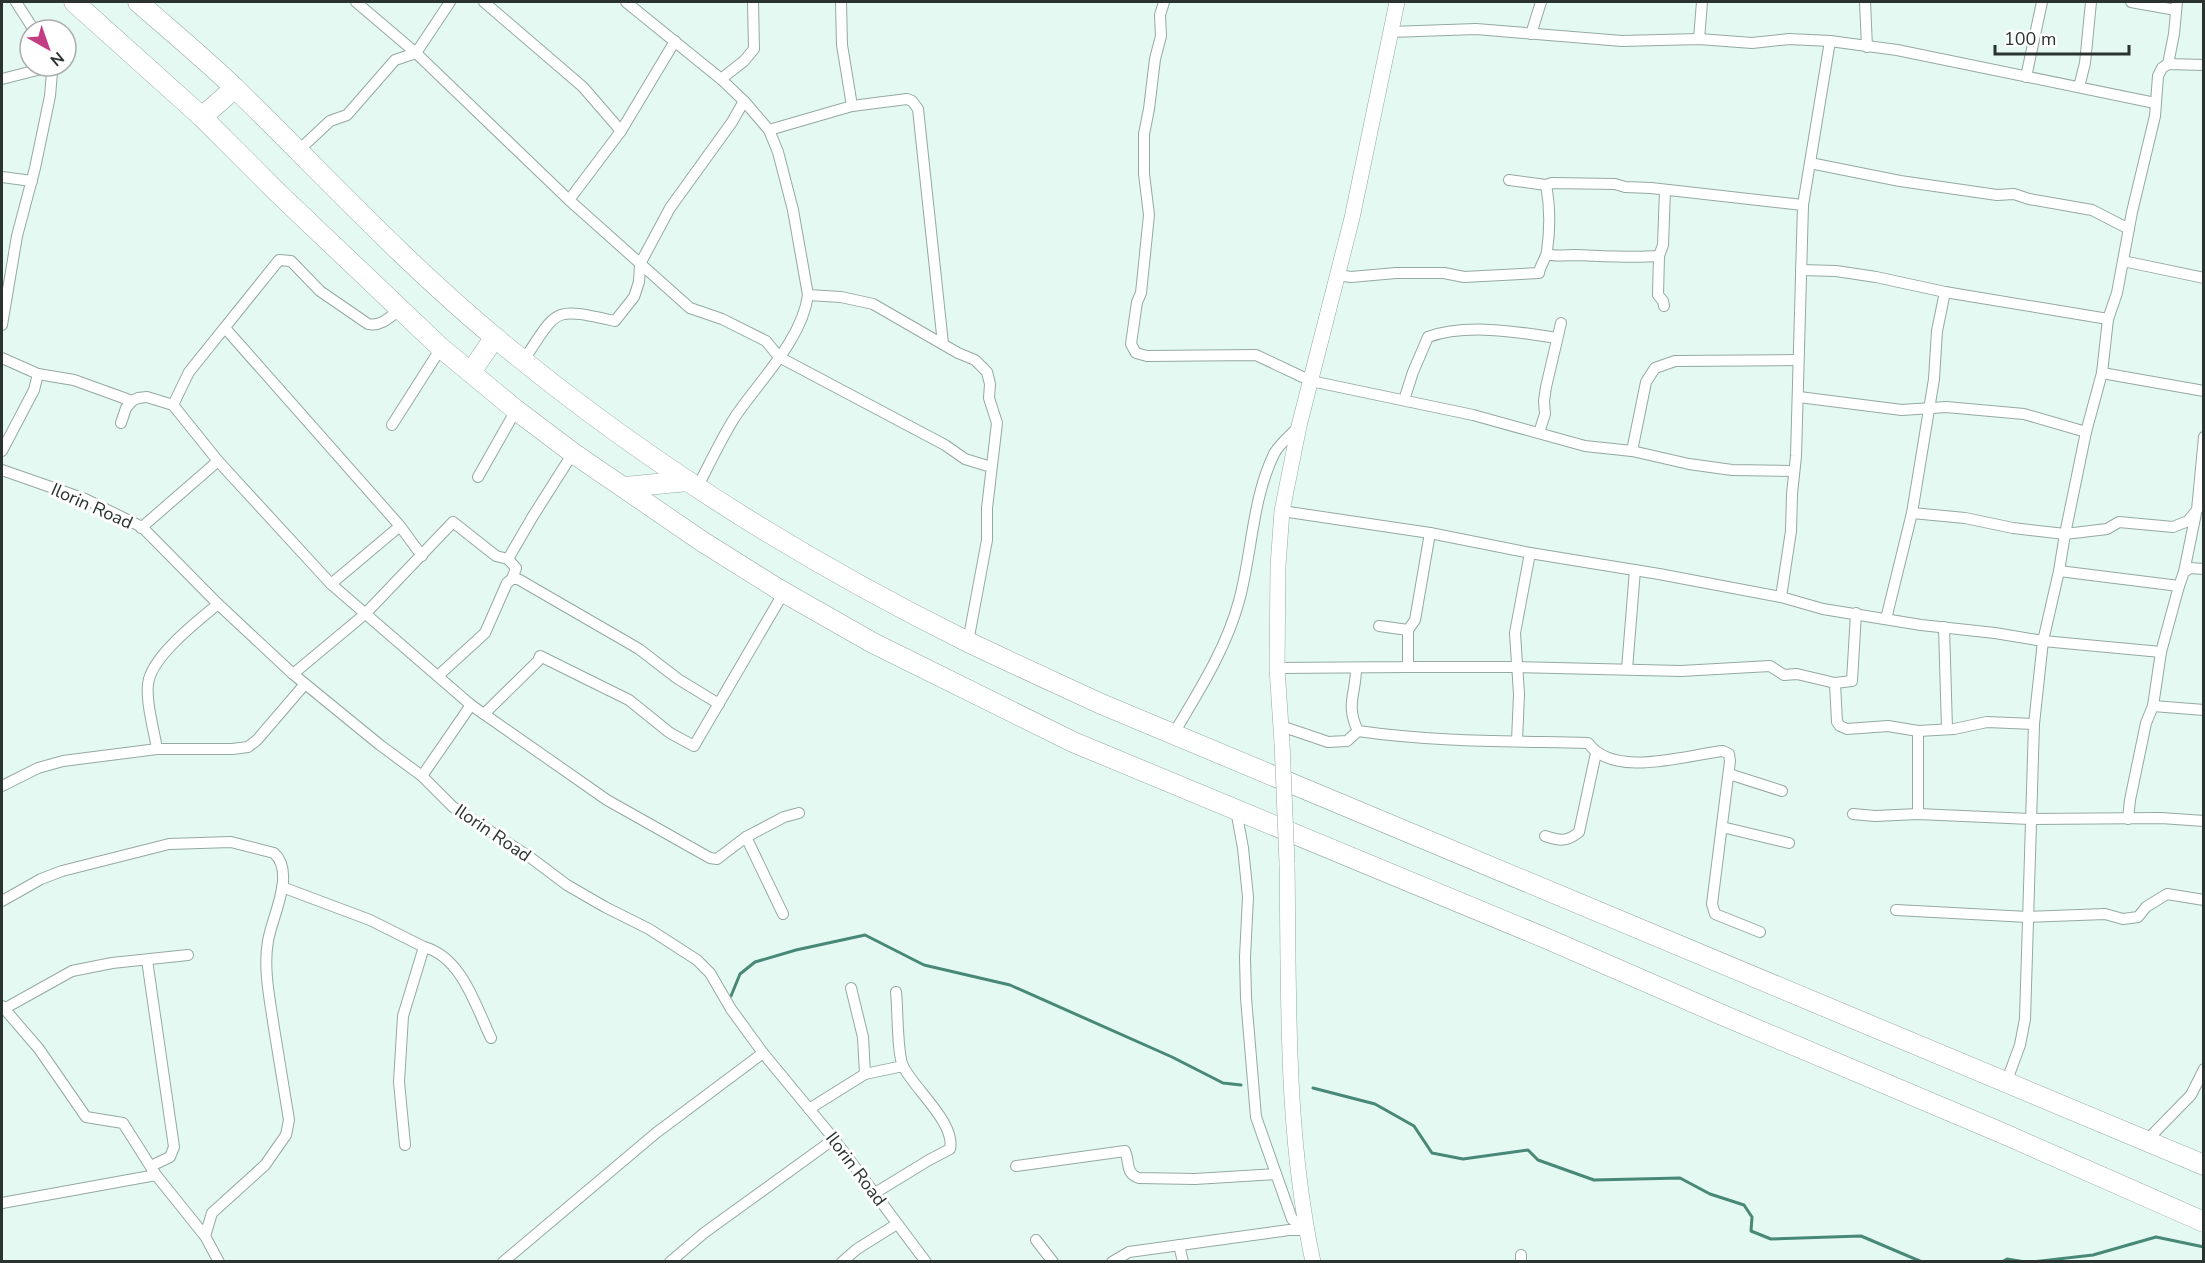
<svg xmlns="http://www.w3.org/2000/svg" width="2205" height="1263" font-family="'Nunito Sans',sans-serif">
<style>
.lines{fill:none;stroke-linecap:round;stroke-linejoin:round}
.stream{stroke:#488876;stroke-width:3}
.minor-casing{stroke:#95a9a2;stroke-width:12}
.secondary-casing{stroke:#95a9a2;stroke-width:16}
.motorway-casing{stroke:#95a9a2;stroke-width:21}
.minor{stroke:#fff;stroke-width:10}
.secondary{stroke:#fff;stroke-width:15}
.motorway{stroke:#fff;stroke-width:20}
.secondary-bridge-casing{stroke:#95a9a2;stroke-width:16;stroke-linecap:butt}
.secondary-bridge{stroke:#fff;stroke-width:15}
.labels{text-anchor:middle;stroke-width:6;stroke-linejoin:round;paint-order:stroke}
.street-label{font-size:18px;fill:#2b3330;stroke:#fff}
</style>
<rect width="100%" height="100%" fill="#e4f9f2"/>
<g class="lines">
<g class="stream">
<path d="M 731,996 L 740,974 L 755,962 L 796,950 L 865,935 L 924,965 L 1010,985 L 1172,1057 L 1223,1083 L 1241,1085"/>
<path d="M 1313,1088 L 1375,1104 L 1414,1126 L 1432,1153 L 1463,1159 L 1528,1150 L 1538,1160 L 1594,1180 L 1680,1178 L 1710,1194 L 1744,1205 L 1752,1217 L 1751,1231 L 1771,1239 L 1861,1236 L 1922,1262"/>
<path d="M 2002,1262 L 2007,1259 L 2025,1262"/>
<path d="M 2031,1262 L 2093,1255 L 2156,1237 L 2204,1247"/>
</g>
<g class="minor-casing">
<g id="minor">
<path d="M 16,2 L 34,30"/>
<path d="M 356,2 L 416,53 L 569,200 L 690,308 L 722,319 L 766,341 L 779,357 L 945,445 L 965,459 L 991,467"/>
<path d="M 484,2 L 583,87 L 621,131"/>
<path d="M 626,2 L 721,79 L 744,101 L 769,130 L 778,152 L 793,210 L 808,295 C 802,340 759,381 735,417 C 721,439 710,463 698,486"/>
<path d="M 841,2 L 842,45 L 852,106"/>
<path d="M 1164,2 L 1160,15 L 1161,36 L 1155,59 L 1149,109 L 1144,134 L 1144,174 L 1149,215 L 1141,293 L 1137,302 L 1131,344 L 1136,353 L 1147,356 L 1256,355 L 1311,381 L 1473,415 L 1585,446 L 1632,451 L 1689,464 L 1732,470 L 1794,471"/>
<path d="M 1865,2 L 1867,47"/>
<path d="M 2131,2 L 2176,10"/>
<path d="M 1390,32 L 1476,29 L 1622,41 L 1699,39 L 1752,43 L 1789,39 L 1830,41 L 1897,50 L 2155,103"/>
<path d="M 1531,34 L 1541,2"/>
<path d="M 1699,39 L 1702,2"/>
<path d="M 2168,64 L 2174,34 L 2177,2"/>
<path d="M 2026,77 L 2042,2"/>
<path d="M 2,79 L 49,67"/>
<path d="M 721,79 L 744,61 L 754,49 L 753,2"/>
<path d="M 2079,87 L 2085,63 L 2091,2"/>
<path d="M 769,130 L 852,106 L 907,99 L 912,101 L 918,109 L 943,344"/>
<path d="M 298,151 L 330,121 L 347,115 L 395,60 L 416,53 L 450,2"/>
<path d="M 1810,163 L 1900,181 L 1997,195 L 2014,194 L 2029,199 L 2092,210 L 2129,229"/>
<path d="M 2,177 L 32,181"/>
<path d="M 1509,180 L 1546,185 L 1552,183 L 1615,184 L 1625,187 L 1651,188 L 1803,205"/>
<path d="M 569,200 L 621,131 L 675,41"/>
<path d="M 1547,254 C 1556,257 1566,255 1576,255 C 1604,256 1631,258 1659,256"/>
<path d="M 2123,261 L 2204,278"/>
<path d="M 1801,270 L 1836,271 L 1876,277 L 1945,292 L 2108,319"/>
<path d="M 1337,275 L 1351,277 L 1396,273 L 1444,273 L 1464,277 L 1539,273 C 1540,265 1546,259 1547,251 C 1550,230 1550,206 1546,185"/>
<path d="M 808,295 L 841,297 L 873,304 L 958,353 L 975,360 L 987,372 L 990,384 L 989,398 L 997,423 L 987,508 L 987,540 L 968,642"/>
<path d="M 1664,306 L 1663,301 L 1658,295 L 1659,256 L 1663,245 L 1665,190"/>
<path d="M 2,325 L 17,236 L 35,168 L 50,96 L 52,72 L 49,66"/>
<path d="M 225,328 L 400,526 L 422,556"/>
<path d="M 2,358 L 38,374 L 74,380 L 132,401"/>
<path d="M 523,361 C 559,308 551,307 615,321 L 634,297 L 639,282 L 640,264 L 670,208 L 732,122 L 744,101"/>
<path d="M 2102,373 L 2204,391"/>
<path d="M 1799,397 L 1902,410 L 1946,407 L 2024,414 L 2086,432"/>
<path d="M 1404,400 L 1413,372 L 1428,337 C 1466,323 1519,332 1557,338"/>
<path d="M 173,405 L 189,372 L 279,260 L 291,261 L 320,291 L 368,324 C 381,327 390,317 400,309"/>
<path d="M 121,423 L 126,408 L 132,401 L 138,398 L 147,397 L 173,405 L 218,461 L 331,584 L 471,705 L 607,800 L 710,858 L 717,859 L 746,837 L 784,817 L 799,813"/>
<path d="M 392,425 L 441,348"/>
<path d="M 1539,433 L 1545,414 L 1544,401 L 1546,387 L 1561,323"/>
<path d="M 2,451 L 34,390 L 38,374"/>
<path d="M 1632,451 L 1646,382 L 1655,368 L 1675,361 L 1798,360"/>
<path d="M 2,470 L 85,499 L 142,527 L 218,604 L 293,674 L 380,745 L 422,776 L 453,807 L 531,858 L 567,885 L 605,907 L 649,929 L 697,960 L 710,973 L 731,1009 L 763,1053 L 834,1139 L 926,1262"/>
<path d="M 478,477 L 516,410"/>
<path d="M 1282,511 L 1430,533 L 1530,553 L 1659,574 L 1781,597 L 1823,609 L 1921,625 L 1995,633 L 2043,641 L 2161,652"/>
<path d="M 1912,513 L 1965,518 L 2013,528 L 2065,534 L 2107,529 L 2119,522 L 2173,527 L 2188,521 L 2197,510 L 2204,437"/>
<path d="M 141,528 L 218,461"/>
<path d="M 2059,571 L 2179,586"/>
<path d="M 2184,572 L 2196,513"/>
<path d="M 512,579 L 518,579 L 639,649 L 678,679 L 719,704"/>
<path d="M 331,584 L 400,526"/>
<path d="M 1781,597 L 1791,531 L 1792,494 L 1796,456 L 1803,205 L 1830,41"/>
<path d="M 1856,613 L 1852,681 L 1835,683 L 1837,722 L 1840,726 L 1847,729 L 1888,726 L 1918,731 L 1954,729 L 1987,722 L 2034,724"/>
<path d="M 1886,619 L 1912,513 L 1934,379 L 1937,331 L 1945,292"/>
<path d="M 1379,626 L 1408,630"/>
<path d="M 1944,627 L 1947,729"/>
<path d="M 1404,667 L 1515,667 L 1681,671 L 1770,666 L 1784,675 L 1797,674 L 1835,683"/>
<path d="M 1277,668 L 1408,667 L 1408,630 L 1415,620 L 1430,533"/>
<path d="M 1356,668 C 1356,695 1345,704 1358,731"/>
<path d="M 1627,669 L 1635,570"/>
<path d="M 293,674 L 365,614 L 453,522 L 496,556 L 508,559"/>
<path d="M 439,675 L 485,633 L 507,583 L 512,579 L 516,568 L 508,559 L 533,516 L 573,453"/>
<path d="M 2153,706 L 2204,710"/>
<path d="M 484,714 L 538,661 L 540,656 L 629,700 L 670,733 L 694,746 L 784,592"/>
<path d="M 1281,726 L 1328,742 L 1347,741 L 1358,731 C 1434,742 1511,741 1588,743 C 1614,779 1686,755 1723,751 L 1729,754 L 1730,761 L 1712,904 L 1715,914 L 1760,932"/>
<path d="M 1918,731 L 1918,814"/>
<path d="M 1174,733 C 1199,691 1226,649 1239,601 C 1252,554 1252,499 1274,454 C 1279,444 1291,435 1298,427"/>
<path d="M 1517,741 L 1519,694 L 1515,633 L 1530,553"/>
<path d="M 157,749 C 154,730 144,696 149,679 C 156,653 198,621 218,604"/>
<path d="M 1729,774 L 1782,791"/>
<path d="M 422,776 L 471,705"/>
<path d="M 2,786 L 38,768 L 63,761 L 157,749 L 232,749 L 248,747 L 257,740 L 305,684"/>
<path d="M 1236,810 L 1243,848 L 1248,897 L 1245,957 L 1246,998 L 1256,1117 L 1292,1219 L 1306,1230"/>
<path d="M 1853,814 L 1875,816 L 1918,814 L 2030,819 L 2161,818 L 2204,821"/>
<path d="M 2128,819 L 2130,800 L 2146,723 L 2153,706 L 2161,652 L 2179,586 L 2184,572 L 2190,568 L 2204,569"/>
<path d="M 1722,827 L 1789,843"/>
<path d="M 1545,836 C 1560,841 1567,842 1579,832 L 1596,753"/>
<path d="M 746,837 L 783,914"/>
<path d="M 282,887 L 370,920 L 424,947 C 462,957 476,1007 491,1038"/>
<path d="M 2,901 L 41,879 L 62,871 L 169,844 L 231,842 L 274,853 C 296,873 272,916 268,941 C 263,969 270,1000 274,1028 C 279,1059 284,1089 289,1120 L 286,1135 L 265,1165 L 212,1213 L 205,1236"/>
<path d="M 1896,910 L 2028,917 L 2105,914 L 2123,919 L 2138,917 L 2146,907 L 2167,894 L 2204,900"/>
<path d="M 147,960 L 174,1147 L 170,1157 L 151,1166"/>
<path d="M 851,988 L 863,1037 L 865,1074"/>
<path d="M 2,1006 L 39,1049 L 86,1117 L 123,1123 L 156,1175 L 205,1236 L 219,1262"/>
<path d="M 2,1010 L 72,971 L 112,963 L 188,955"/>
<path d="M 2006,1083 L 2020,1045 L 2025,1019 L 2034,724 L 2043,641 L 2059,571 L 2065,534 L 2086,432 L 2102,373 L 2108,319 L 2117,293 L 2132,212 L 2155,116 L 2158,76 L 2162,68 L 2168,64 L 2204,65"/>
<path d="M 809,1109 L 865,1074 L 903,1066"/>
<path d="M 2146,1141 L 2191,1095 L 2204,1069"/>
<path d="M 405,1145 L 399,1082 L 403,1016 L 424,947"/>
<path d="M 1016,1166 L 1125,1151 C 1130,1162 1125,1174 1139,1178 L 1195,1179 L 1276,1174"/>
<path d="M 875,1193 L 929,1160 L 950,1149 C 956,1123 914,1089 903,1066 C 897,1053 898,1010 896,992"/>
<path d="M 2,1203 L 156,1175"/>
<path d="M 1036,1240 L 1053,1262"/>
<path d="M 1179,1245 L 1183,1262"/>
<path d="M 503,1262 L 656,1133 L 763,1053"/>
<path d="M 670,1262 L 704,1233 L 834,1139"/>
<path d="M 842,1262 L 857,1249 L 897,1224"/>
<path d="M 1112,1262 L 1129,1252 L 1289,1230 L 1306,1230"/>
<path d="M 1521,1262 L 1521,1255"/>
</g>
</g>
<g class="secondary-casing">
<g id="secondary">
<path d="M 1282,743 L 1277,668 L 1278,566 L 1282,511 L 1299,426 L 1352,218 L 1397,2"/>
<path d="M 1287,863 C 1289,996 1285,1131 1313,1262"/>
</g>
</g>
<g class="motorway-casing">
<g id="motorway">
<path d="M 74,2 L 202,117 L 278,193 L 441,348 L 516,410 L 573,453 L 703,542 L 778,589 L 873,643 L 1073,742 L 1550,940 L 1720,1014 L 2002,1133 L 2204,1222"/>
<path d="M 138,2 C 171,31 205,59 237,90 C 323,174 405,263 498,340 C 641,459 802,560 968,642 C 1012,663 1056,683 1099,703 L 2204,1165"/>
<path d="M 202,117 L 235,88"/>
<path d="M 471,372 L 495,337"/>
<path d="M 625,487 L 688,481"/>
</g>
</g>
<use href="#minor" class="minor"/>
<use href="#secondary" class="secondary"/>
<use href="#motorway" class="motorway"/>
<g class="secondary-bridge-casing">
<path id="secondary-bridge" d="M 1282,743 L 1287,863"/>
</g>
<use href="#secondary-bridge" class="secondary-bridge"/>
</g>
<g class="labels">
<g class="street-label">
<text transform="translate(92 506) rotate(24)" y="6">Ilorin Road</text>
<text transform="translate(493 833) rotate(34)" y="6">Ilorin Road</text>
<text transform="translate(856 1169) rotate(53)" y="6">Ilorin Road</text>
</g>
</g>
<rect width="2205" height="1263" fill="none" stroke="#2b3330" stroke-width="6"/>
<g transform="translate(48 48) rotate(140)"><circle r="28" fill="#ffffff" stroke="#aaadac" stroke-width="1.5"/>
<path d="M0-4.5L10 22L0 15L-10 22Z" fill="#c23d82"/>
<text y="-9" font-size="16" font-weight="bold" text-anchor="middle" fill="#2b3330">N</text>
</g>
<path d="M1995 45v9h134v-9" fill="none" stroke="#2b3330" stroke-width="3"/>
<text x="2004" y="45" font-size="18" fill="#2b3330" stroke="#ffffff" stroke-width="4.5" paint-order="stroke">100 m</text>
</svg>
